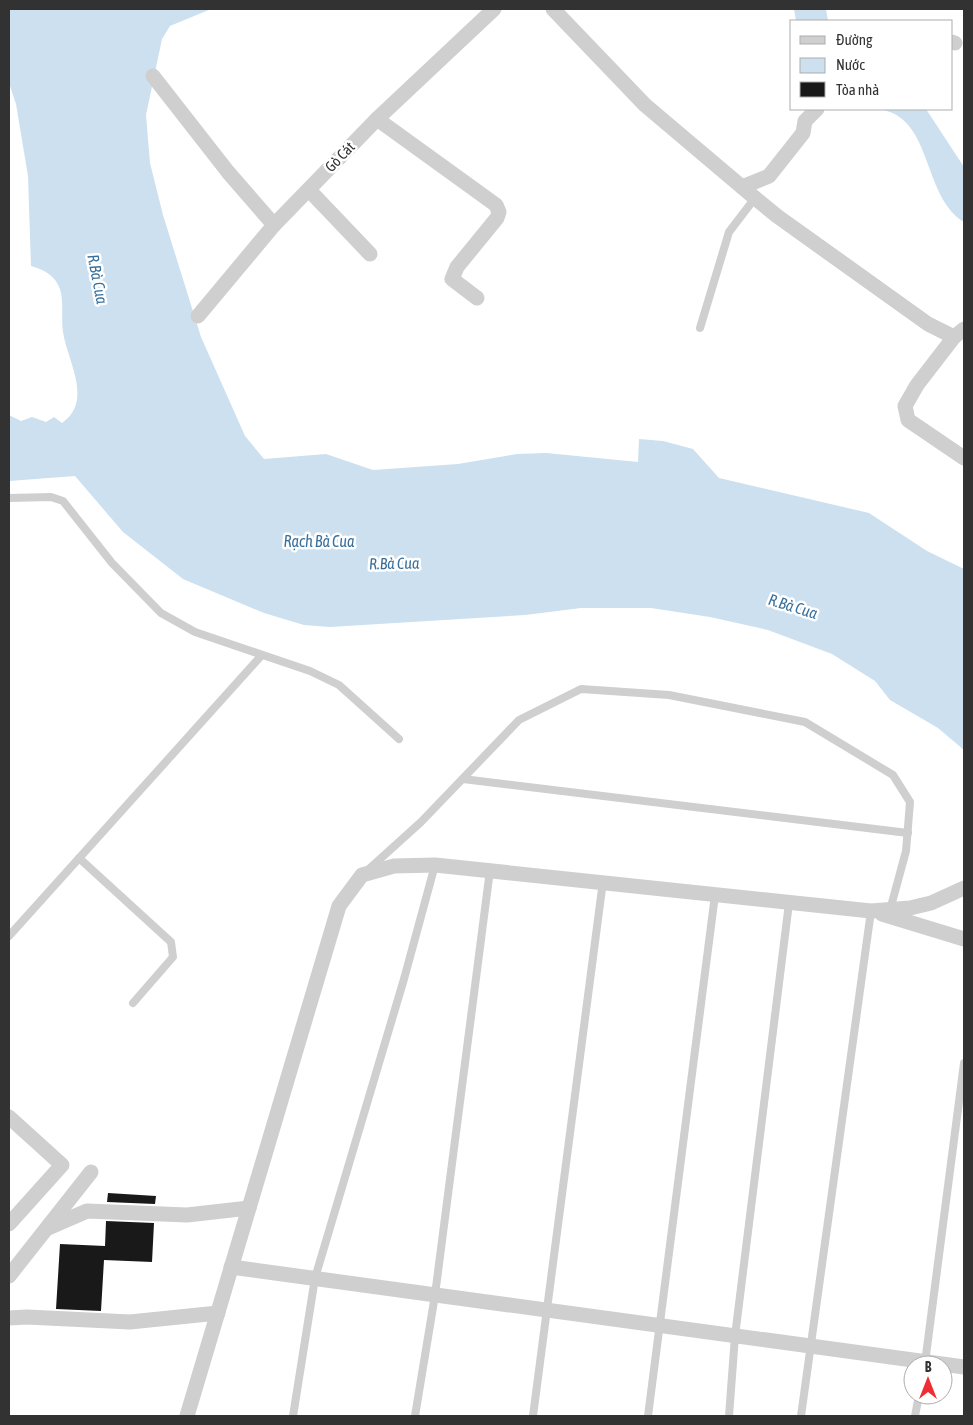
<svg xmlns="http://www.w3.org/2000/svg" width="973" height="1425" font-family="'Asap Condensed',sans-serif">
<style>
.water{fill:#cce0ef}
.building{fill:#191919}
.lines{fill:none;stroke-linecap:round;stroke-linejoin:round}
.lane{stroke:#cfcfcf;stroke-width:8}
.street{stroke:#cfcfcf;stroke-width:15}
.labels{text-anchor:middle;stroke-width:5;stroke-linejoin:round;paint-order:stroke}
.street-label{font-size:15px;fill:#323232;stroke:#fff}
.water-label{font-size:16px;font-style:italic;fill:#39709b;stroke:#fff}
</style>
<rect width="100%" height="100%" fill="#fff"/>
<g class="water">
<path d="M 9,9 L 211,9 L 170,26 L 162,39 L 146,115 L 150,163 L 163,215 L 201,337 L 245,436 L 264,459 L 326,454 L 373,470 L 458,464 L 517,454 L 546,453 L 638,462 L 639,439 L 663,441 L 693,449 L 719,478 L 869,513 L 927,551 L 964,569 L 964,750 L 938,728 L 890,700 L 875,681 L 832,654 L 768,630 L 710,617 L 651,608 L 581,608 L 525,615 L 330,627 L 304,625 L 264,613 L 183,579 L 123,532 L 75,476 L 9,481 L 9,415 L 21,421 L 32,417 L 46,422 L 54,417 L 62,423 C 94,401 67,360 63,332 C 61,319 64,302 60,289 C 55,275 44,270 31,266 L 28,176 L 16,104 L 9,83 Z"/>
<path d="M 794,9 L 826,9 L 828,21 L 796,21 Z"/>
<path d="M 878,109 L 926,109 L 964,167 L 964,222 C 921,196 934,116 878,109 Z"/>
</g>
<g class="building">
<path d="M 108,1193 L 156,1196 L 155,1204 L 107,1202 Z"/>
<path d="M 106,1221 L 154,1223 L 152,1262 L 104,1260 L 101,1311 L 56,1309 L 60,1244 L 105,1246 Z"/>
</g>
<g class="lines">
<g class="lane">
<path d="M 700,328 L 729,232 L 755,198"/>
<path d="M 9,498 L 51,497 L 63,501 L 112,563 L 161,613 L 195,632 L 310,671 L 339,685 L 399,739"/>
<path d="M 463,779 L 908,833"/>
<path d="M 79,858 L 171,942 L 173,957 L 133,1003"/>
<path d="M 369,869 L 421,822 L 519,720 L 581,689 L 669,695 L 805,722 L 893,775 L 910,802 L 906,851 L 890,910"/>
<path d="M 9,936 L 261,656"/>
<path d="M 925,1363 L 964,1063"/>
<path d="M 293,1416 L 315,1278 L 404,979 L 435,865"/>
<path d="M 415,1416 L 435,1295 L 490,870"/>
<path d="M 533,1416 L 603,881"/>
<path d="M 648,1416 L 715,895"/>
<path d="M 729,1416 L 735,1336 L 789,903"/>
<path d="M 801,1416 L 871,911"/>
<path d="M 915,1416 L 919,1395"/>
</g>
<g class="street">
<path d="M 553,9 L 645,105 L 755,198 L 777,216 L 928,324 L 954,337 L 964,329"/>
<path d="M 952,42 L 955,43"/>
<path d="M 153,76 L 228,172 L 274,225"/>
<path d="M 377,119 L 496,205 L 499,212 L 497,218 L 457,267 L 452,279 L 477,298"/>
<path d="M 742,187 L 769,176 L 803,133 L 805,121 L 817,109"/>
<path d="M 309,190 L 370,254"/>
<path d="M 198,316 L 274,225 L 377,119 L 494,9"/>
<path d="M 954,337 L 917,385 L 905,406 L 908,420 L 964,458"/>
<path d="M 882,914 L 964,939"/>
<path d="M 9,1117 L 62,1165 L 9,1224"/>
<path d="M 48,1228 L 87,1211 L 187,1215 L 249,1208"/>
<path d="M 231,1267 L 964,1367"/>
<path d="M 9,1276 L 91,1172"/>
<path d="M 9,1318 L 27,1317 L 130,1322 L 218,1313"/>
<path d="M 187,1416 L 339,906 L 362,875 L 394,866 L 435,865 L 871,911 L 910,908 L 931,903 L 964,888"/>
</g>
</g>
<g class="labels">
<g class="street-label">
<text transform="translate(340 157) rotate(-46)" y="5">Gò Cát</text>
</g>
<g class="water-label">
<text transform="translate(98 279) rotate(79)" y="6">R.Bà Cua</text>
<text x="319" y="547">Rạch Bà Cua</text>
<text transform="translate(394 563) rotate(-1)" y="6">R.Bà Cua</text>
<text transform="translate(793 606) rotate(17)" y="6">R.Bà Cua</text>
</g>
</g>
<rect width="973" height="1425" fill="none" stroke="#323232" stroke-width="20"/>
<rect x="790" y="20" width="162" height="90" fill="#ffffff" stroke="#adadad"/>
<rect x="800" y="36" width="25" height="8" fill="#cfcfcf" stroke="#adadad"/>
<text x="836" y="45" font-size="15" fill="#323232">Đường</text>
<rect x="800" y="58" width="25" height="15" fill="#cce0ef" stroke="#adadad"/>
<text x="836" y="70" font-size="15" fill="#323232">Nước</text>
<rect x="800" y="82" width="25" height="15" fill="#191919" stroke="#adadad"/>
<text x="836" y="95" font-size="15" fill="#323232">Tòa nhà</text>
<g transform="translate(928 1380)"><circle r="24" fill="#ffffff" stroke="#adadad"/>
<path d="M0-4L9 19L0 12L-9 19Z" fill="#f02d32"/>
<text y="-8" font-size="14" font-weight="bold" text-anchor="middle" fill="#323232">B</text>
</g>
</svg>
